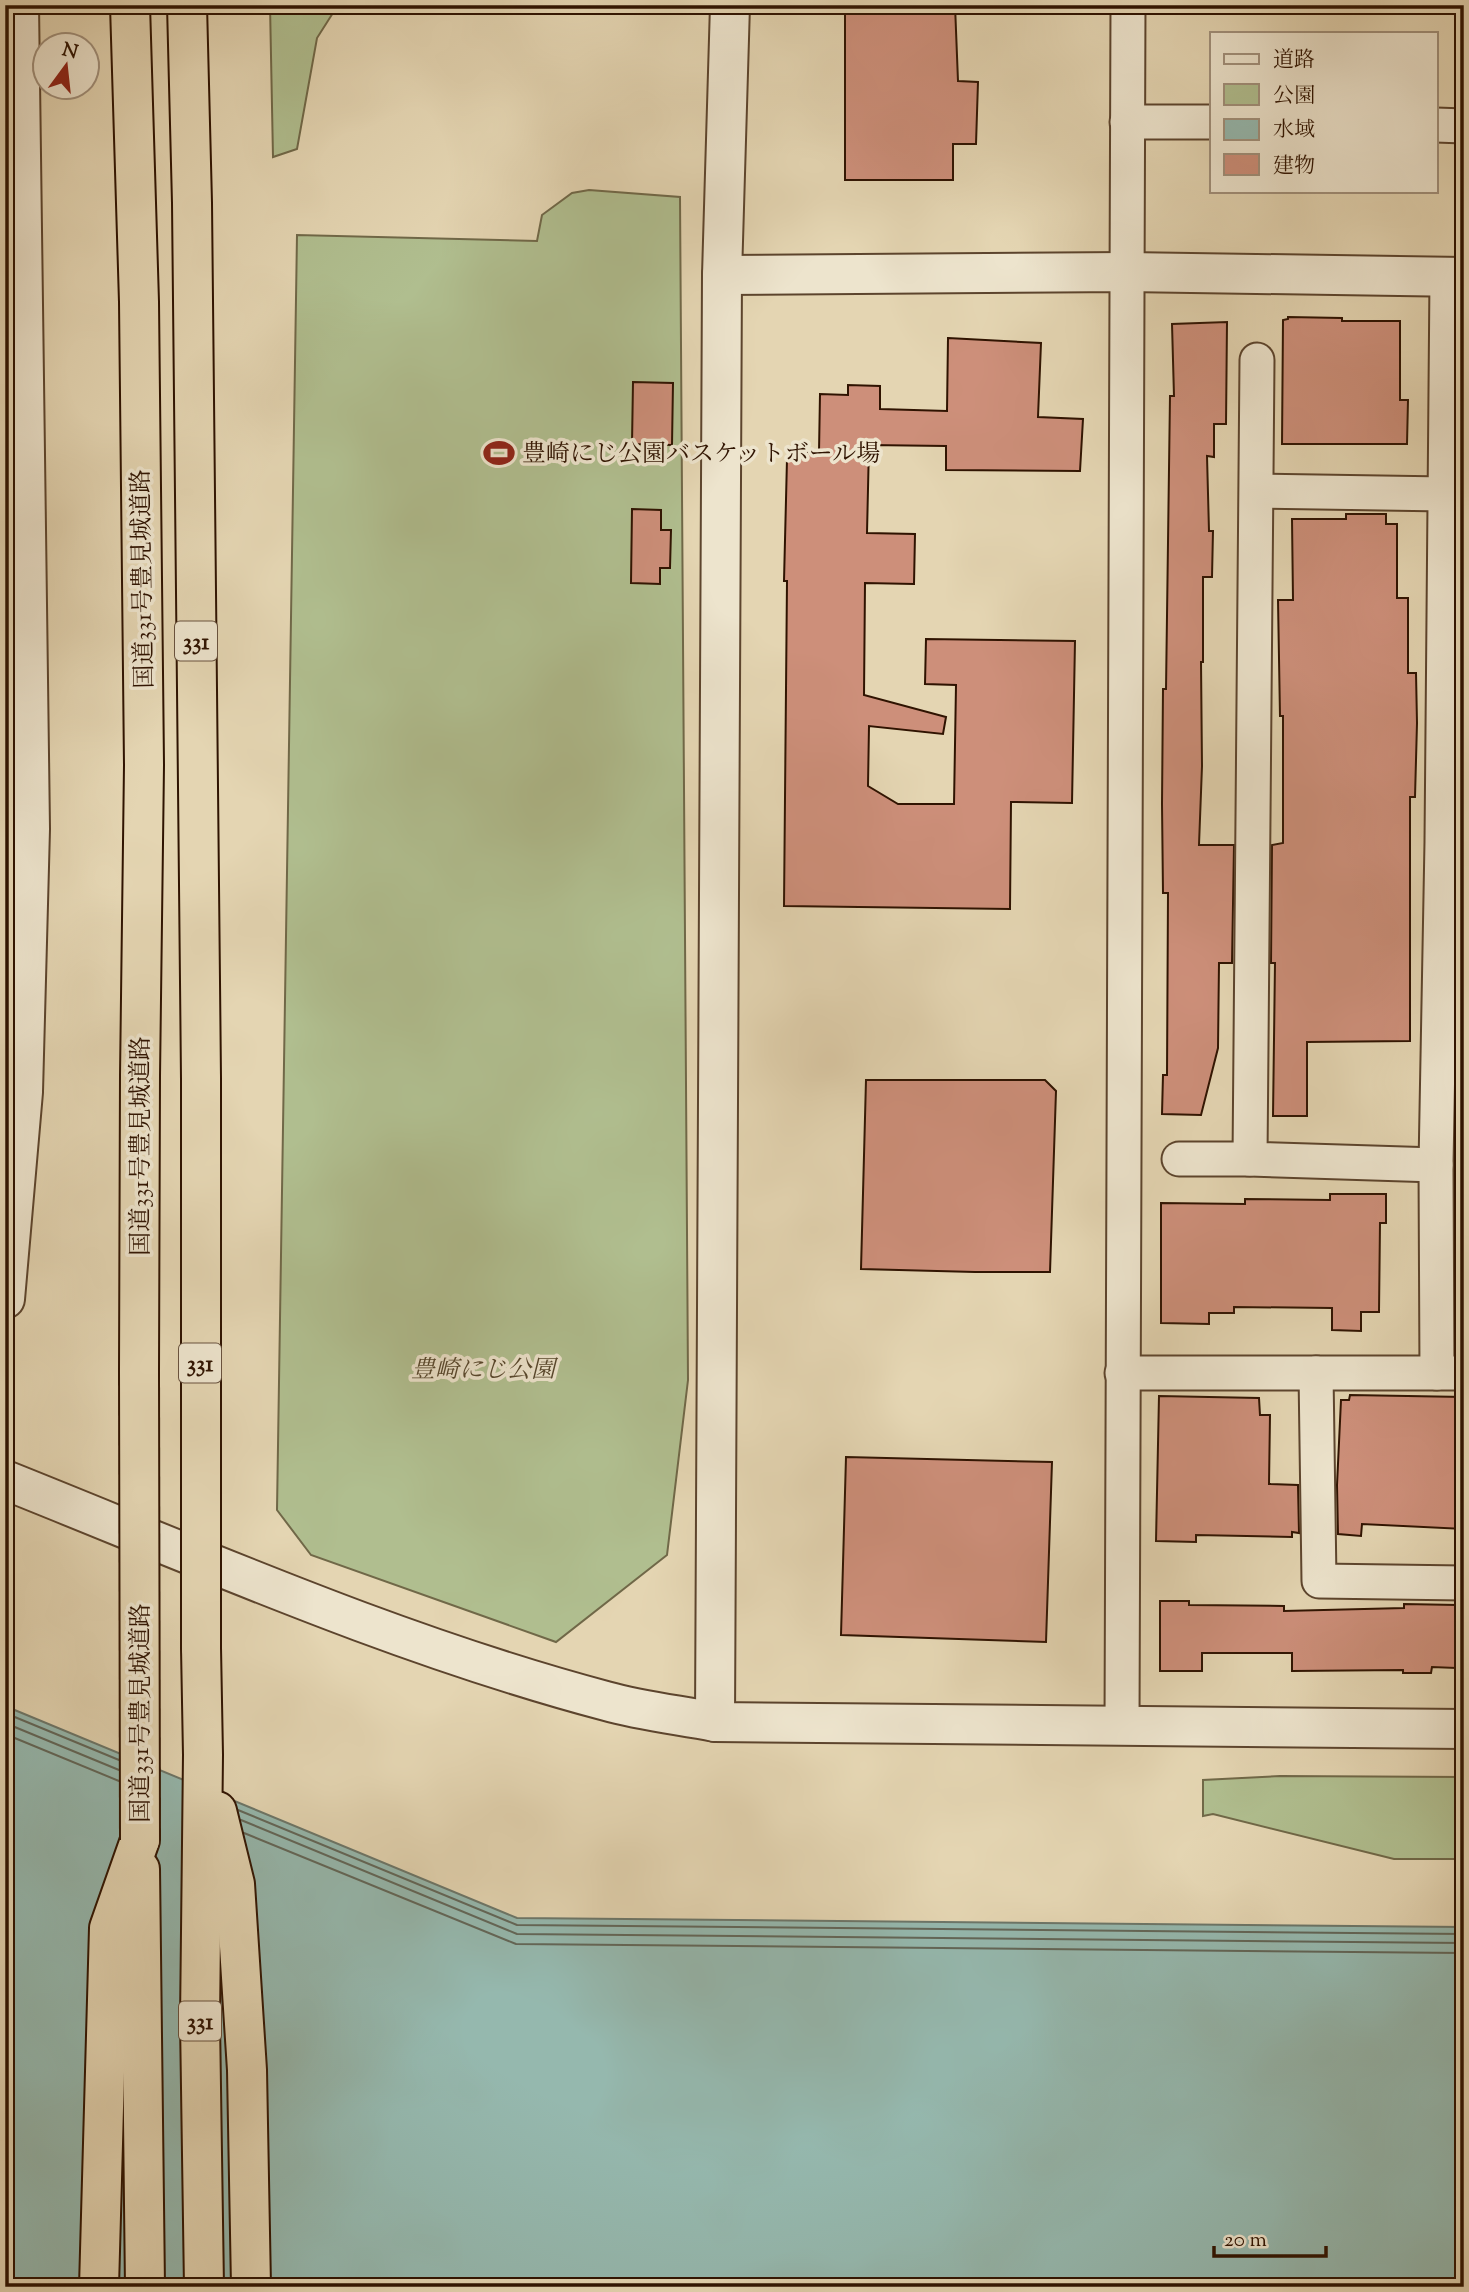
<svg xmlns="http://www.w3.org/2000/svg" width="1469" height="2292" font-family="'Sorts Mill Goudy','Noto Serif JP',serif">
<style>
.green{fill:#b0be8f;stroke:#706848;stroke-width:2}
.water{fill:#95b8ae;stroke:#6c7669;stroke-width:2}
.lines{fill:none;stroke-linecap:round;stroke-linejoin:round}
.shore{stroke:#626658;stroke-width:2}
.building{fill:#cd8f7a;stroke:#2f1301;stroke-width:2}
.minor-casing{stroke:#5c442d;stroke-width:37}
.tertiary-casing{stroke:#5c442d;stroke-width:42}
.trunk-casing{stroke:#2f1301;stroke-width:42}
.minor{stroke:#ede4cd;stroke-width:33}
.tertiary{stroke:#ede4cd;stroke-width:38}
.trunk{stroke:#e4d5b2;stroke-width:38}
.trunk-bridge-casing{stroke:#2f1301;stroke-width:42;stroke-linecap:butt}
.trunk-bridge{stroke:#e4d5b2;stroke-width:38}
.labels{text-anchor:middle;stroke-width:7;stroke-linejoin:round;paint-order:stroke}
.shield{fill:#ede4cd;stroke:#68523e;stroke-width:2}
.shield-label{font-size:23px;font-weight:bold;fill:#2f1301}
.poi-label{font-size:24px;fill:#2f1301;stroke:#ede4cd;text-anchor:start}
.street-label{font-size:24px;fill:#2f1301;stroke:#ede4cd}
.park-label{font-size:24px;font-style:italic;fill:#56462c;stroke:#ede4cd}
</style>
<rect width="100%" height="100%" fill="#e4d5b2"/>
<filter id="stains"><feTurbulence type="fractalNoise" baseFrequency=".00286" numOctaves="4"/><feColorMatrix values="0 0 0 0 .2 0 0 0 0 .09 0 0 0 0 .02 0 0 0 .5 -.17"/></filter>
<radialGradient id="worn" r=".72"><stop offset=".6" stop-color="#630" stop-opacity="0"/><stop offset="1" stop-color="#630" stop-opacity=".3"/></radialGradient>
<g class="green">
<path d="M 270,5 L 338,5 L 317,38 L 297,149 L 273,157 Z"/>
<path d="M 589,190 L 680,197 L 688,1380 L 667,1555 L 556,1642 L 311,1555 L 277,1510 L 297,235 L 537,241 L 542,215 L 572,193 Z"/>
<path d="M 1280,1776 L 1464,1777 L 1464,1859 L 1394,1859 L 1213,1814 L 1203,1816 L 1203,1780 Z"/>
</g>
<path class="water" d="M 5,1706 L 517,1918 L 1464,1927 L 1464,2287 L 5,2287 Z"/>
<g class="lines">
<g class="shore">
<path d="M 5,1713 L 119,1760"/>
<path d="M 5,1723 L 119,1770"/>
<path d="M 5,1734 L 119,1781"/>
<path d="M 238,1810 L 517,1925 L 1464,1934"/>
<path d="M 241,1820 L 517,1934 L 1464,1943"/>
<path d="M 244,1833 L 516,1944 L 1464,1953"/>
</g>
</g>
<g class="building">
<path d="M 845,5 L 955,5 L 958,81 L 978,82 L 976,144 L 953,144 L 953,180 L 845,180 Z"/>
<path d="M 1288,317 L 1342,318 L 1342,321 L 1400,321 L 1400,400 L 1408,400 L 1407,444 L 1282,444 L 1283,320 L 1288,319 Z"/>
<path d="M 1227,322 L 1226,424 L 1214,424 L 1214,457 L 1207,456 L 1209,531 L 1213,531 L 1212,577 L 1203,577 L 1203,662 L 1201,662 L 1202,766 L 1199,845 L 1234,845 L 1232,963 L 1219,963 L 1218,1048 L 1201,1115 L 1162,1114 L 1163,1075 L 1167,1075 L 1168,893 L 1163,893 L 1162,804 L 1163,689 L 1166,689 L 1170,396 L 1174,396 L 1172,324 Z"/>
<path d="M 948,338 L 1041,343 L 1038,417 L 1083,419 L 1080,471 L 946,470 L 946,446 L 869,445 L 867,533 L 915,534 L 914,584 L 865,583 L 864,695 L 946,717 L 943,734 L 869,726 L 868,786 L 898,804 L 954,804 L 956,685 L 925,684 L 926,639 L 1075,641 L 1072,803 L 1011,802 L 1010,909 L 784,906 L 787,581 L 784,581 L 787,459 L 806,459 L 806,452 L 819,452 L 820,394 L 848,395 L 848,385 L 880,386 L 880,409 L 947,411 Z"/>
<path d="M 633,382 L 673,383 L 672,445 L 632,444 Z"/>
<path d="M 632,509 L 661,510 L 661,530 L 671,530 L 670,568 L 660,568 L 660,584 L 631,583 Z"/>
<path d="M 1346,514 L 1386,514 L 1386,524 L 1397,524 L 1397,598 L 1408,598 L 1408,673 L 1416,673 L 1417,723 L 1415,797 L 1410,797 L 1410,1041 L 1307,1042 L 1307,1116 L 1273,1116 L 1275,963 L 1271,963 L 1272,845 L 1283,843 L 1283,716 L 1280,716 L 1278,600 L 1293,600 L 1292,519 L 1346,519 Z"/>
<path d="M 866,1080 L 1045,1080 L 1056,1091 L 1050,1272 L 975,1272 L 861,1269 Z"/>
<path d="M 1330,1194 L 1386,1194 L 1386,1223 L 1380,1223 L 1379,1312 L 1361,1312 L 1361,1331 L 1332,1330 L 1332,1308 L 1234,1307 L 1234,1313 L 1209,1313 L 1209,1324 L 1161,1323 L 1161,1203 L 1245,1204 L 1245,1199 L 1330,1200 Z"/>
<path d="M 1350,1395 L 1464,1397 L 1464,1529 L 1362,1524 L 1361,1536 L 1338,1534 L 1337,1485 L 1341,1400 L 1349,1400 Z"/>
<path d="M 1159,1396 L 1259,1398 L 1260,1415 L 1270,1415 L 1269,1484 L 1298,1485 L 1299,1533 L 1292,1532 L 1292,1537 L 1196,1535 L 1196,1542 L 1156,1541 Z"/>
<path d="M 846,1457 L 1052,1462 L 1046,1642 L 841,1635 Z"/>
<path d="M 1160,1601 L 1189,1601 L 1189,1605 L 1284,1606 L 1284,1611 L 1404,1608 L 1404,1604 L 1457,1605 L 1456,1668 L 1432,1667 L 1431,1673 L 1403,1673 L 1403,1670 L 1292,1671 L 1292,1653 L 1202,1653 L 1202,1671 L 1160,1671 Z"/>
</g>
<g class="lines">
<g class="minor-casing">
<g id="minor">
<path d="M 1127,122 L 1212,122"/>
<path d="M 1436,125 L 1464,126"/>
<path d="M 1257,360 L 1250,1159 L 1436,1165"/>
<path d="M 1257,491 L 1445,494"/>
<path d="M 1179,1159 L 1250,1159"/>
<path d="M 1122,1373 L 1464,1373"/>
<path d="M 1316,1373 L 1319,1581 L 1464,1583"/>
<path d="M 1437,1373 L 1436,1165 L 1442,842 L 1447,277"/>
<path d="M 1122,1726 L 1128,5"/>
</g>
</g>
<g class="tertiary-casing">
<g id="tertiary">
<path d="M 722,275 L 1127,272 L 1464,277"/>
<path d="M 5,1299 L 23,1092 L 30,829 L 19,5"/>
<path d="M 5,1480 C 203,1559 399,1646 606,1701 C 641,1711 679,1715 715,1722 L 1464,1729"/>
<path d="M 715,1722 L 722,275 L 730,5"/>
</g>
</g>
<g class="trunk-casing">
<g id="trunk">
<path d="M 130,5 L 139,302 L 144,765 L 140,1076 L 139,1371"/>
<path d="M 187,5 L 192,203 L 201,1079"/>
<path d="M 201,1648 L 203,1755 L 200,2021 L 204,2287"/>
<path d="M 217,1811 L 235,1884 L 247,2070 L 251,2287"/>
<path d="M 140,1869 L 145,2287"/>
<path d="M 99,2287 L 109,1928 L 140,1840"/>
</g>
</g>
<use href="#minor" class="minor"/>
<use href="#tertiary" class="tertiary"/>
<use href="#trunk" class="trunk"/>
<g class="trunk-bridge-casing">
<g id="trunk-bridge">
<path d="M 201,1079 L 201,1648"/>
<path d="M 139,1371 L 140,1840"/>
</g>
</g>
<use href="#trunk-bridge" class="trunk-bridge"/>
</g>
<defs>
<g id="stadium-bare" transform="scale(2.415)"><path d="M0-5a6.5 5 0 1 0 0 10a6.5 5 0 1 0 0-10ZM-3.5-1.8h7v3.6h-7Z" fill="#8f2418" stroke="#ede4cd" stroke-width="2.5" paint-order="stroke"/></g>
</defs>
<g fill-rule="evenodd">
<use href="#stadium-bare" x="499" y="453"/>
</g>
<g class="labels">
<g class="shield">
<rect x="175" y="621.5" width="42" height="39" rx="5"/>
<rect x="179" y="1343.5" width="42" height="39" rx="5"/>
<rect x="179" y="2001.5" width="42" height="39" rx="5"/>
</g>
<g class="shield-label">
<text x="196" y="649">331</text>
<text x="200" y="1371">331</text>
<text x="200" y="2029">331</text>
</g>
<g class="poi-label">
<text x="522" y="461">豊崎にじ公園バスケットボール場</text>
</g>
<g class="street-label">
<text transform="translate(142 579) rotate(-91)" y="8">国道331号豊見城道路</text>
<text transform="translate(140 1146) rotate(-90)" y="8">国道331号豊見城道路</text>
<text transform="translate(140 1713) rotate(-90)" y="8">国道331号豊見城道路</text>
</g>
<g class="park-label">
<text x="483" y="1377">豊崎にじ公園</text>
</g>
</g>
<rect width="1469" height="2292" fill="none" stroke="#e4d5b2" stroke-width="28"/>
<rect x="7" y="7" width="1455" height="2278" fill="none" stroke="#2f1301" stroke-width="3.5"/>
<rect x="14" y="14" width="1441" height="2264" fill="none" stroke="#2f1301" stroke-width="2"/>
<rect x="1210" y="32" width="228" height="161" fill="#ede4cd" stroke="#a1907b" stroke-width="2"/>
<rect x="1224" y="54" width="35" height="10" fill="#ede4cd" stroke="#a1907b" stroke-width="2"/>
<text x="1273" y="66" font-size="21" fill="#2f1301">道路</text>
<rect x="1224" y="84" width="35" height="21" fill="#b0be8f" stroke="#a1907b" stroke-width="2"/>
<text x="1273" y="102" font-size="21" fill="#2f1301">公園</text>
<rect x="1224" y="119" width="35" height="21" fill="#95b8ae" stroke="#a1907b" stroke-width="2"/>
<text x="1273" y="136" font-size="21" fill="#2f1301">水域</text>
<rect x="1224" y="154" width="35" height="21" fill="#cd8f7a" stroke="#a1907b" stroke-width="2"/>
<text x="1273" y="172" font-size="21" fill="#2f1301">建物</text>
<g transform="translate(66 66) rotate(15)"><circle r="33" fill="#ede4cd" stroke="#a1907b" stroke-width="2"/>
<path d="M0-5L12 26L0 18L-12 26Z" fill="#8f2418"/>
<text y="-10" font-size="19" font-weight="bold" text-anchor="middle" fill="#2f1301">N</text>
</g>
<path d="M1214 2246v10h112v-10" fill="none" stroke="#2f1301" stroke-width="3.5"/>
<text x="1224" y="2246" font-size="21" fill="#2f1301" stroke="#ede4cd" stroke-width="5" paint-order="stroke">20 m</text>
<rect width="100%" height="100%" filter="url(#stains)"/>
<rect width="100%" height="100%" fill="url(#worn)"/>
</svg>
